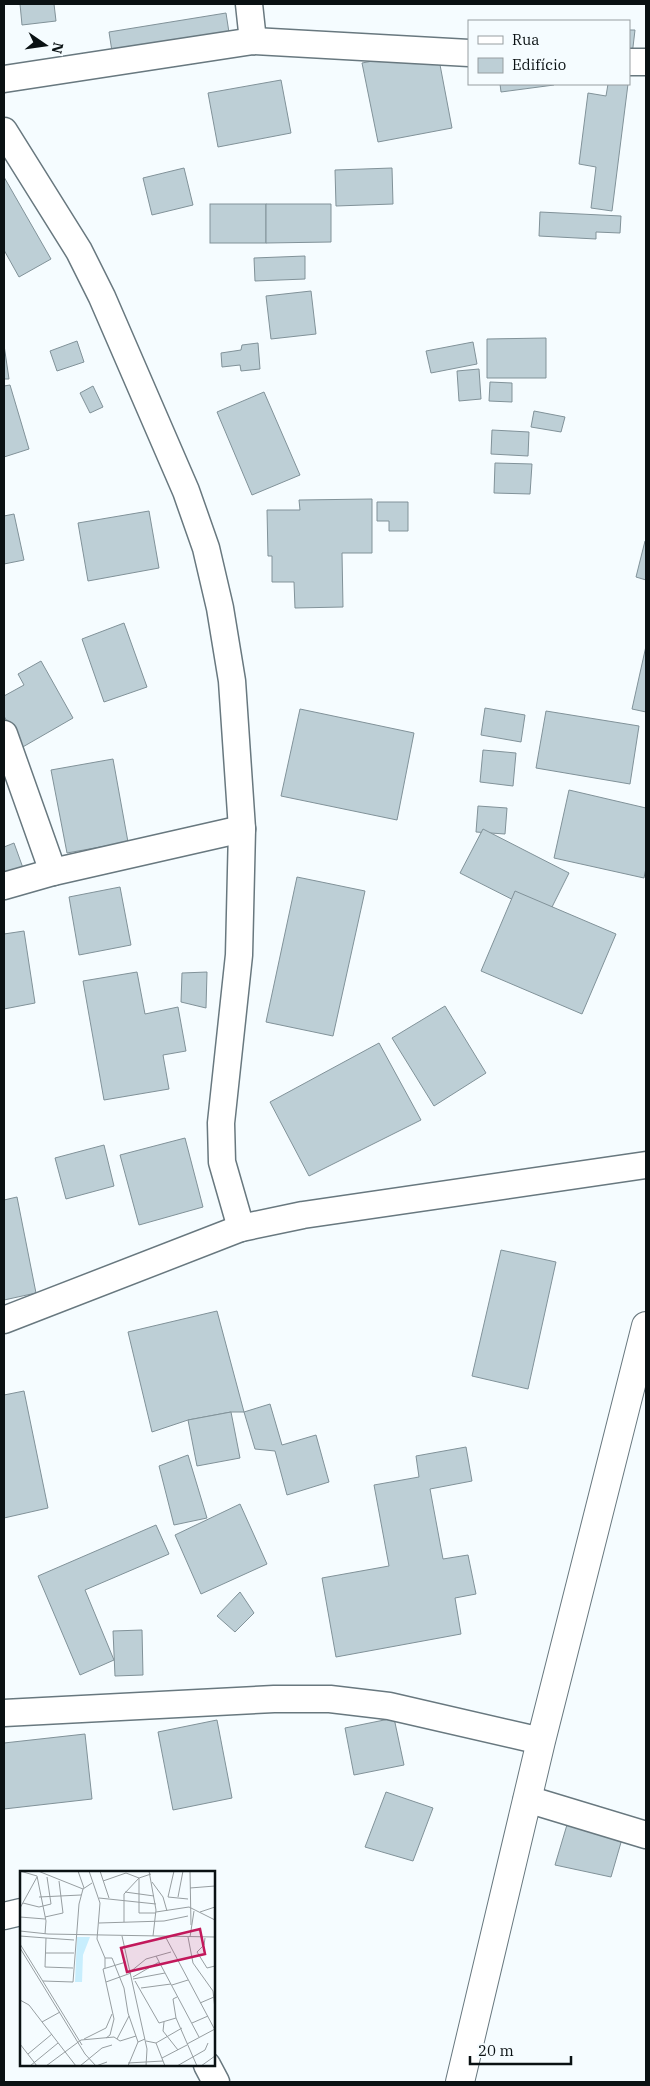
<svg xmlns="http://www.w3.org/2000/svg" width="650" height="2086" font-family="'IBM Plex Serif',serif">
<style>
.building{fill:#bdcfd6;stroke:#819299}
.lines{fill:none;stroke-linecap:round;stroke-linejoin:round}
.street-casing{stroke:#68787f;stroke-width:29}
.highway-casing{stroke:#68787f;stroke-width:30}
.street{stroke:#fff;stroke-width:26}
.highway{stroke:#fff;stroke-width:28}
.inset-road{fill:none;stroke:#979ea1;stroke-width:1}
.view{fill:#c2185b;fill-opacity:0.15;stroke:#c2185b;stroke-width:2.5}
.inset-edge{fill:none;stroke:#0a1113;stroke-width:2.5}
</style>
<rect width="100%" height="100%" fill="#f5fcff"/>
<g class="building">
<path d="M 20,4 L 54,4 L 56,21 L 22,25 Z"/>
<path d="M 226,13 L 230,39 L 113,58 L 109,32 Z"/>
<path d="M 629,30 L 635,30 L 629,81 Z"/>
<path d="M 437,49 L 452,128 L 378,142 L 362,63 Z"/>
<path d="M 281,80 L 291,133 L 218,147 L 208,93 Z"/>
<path d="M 500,84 L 554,84 L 554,85 L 501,92 Z"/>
<path d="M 608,84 L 628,84 L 612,211 L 591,208 L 596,167 L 579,164 L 588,93 L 606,96 Z"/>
<path d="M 184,168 L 193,205 L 152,215 L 143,178 Z"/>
<path d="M 392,168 L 393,204 L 336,206 L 335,170 Z"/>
<path d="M 4,177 L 51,259 L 19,277 L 4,250 Z"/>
<rect x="210" y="204" width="56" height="39"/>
<path d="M 266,204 L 331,204 L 331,242 L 266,243 Z"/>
<path d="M 540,212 L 621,216 L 620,233 L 596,232 L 596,239 L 539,236 Z"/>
<path d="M 305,256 L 305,279 L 255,281 L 254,258 Z"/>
<path d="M 311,291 L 316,334 L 271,339 L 266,296 Z"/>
<path d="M 546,338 L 546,378 L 487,378 L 487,339 Z"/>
<path d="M 77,341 L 84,362 L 57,371 L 50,351 Z"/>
<path d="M 473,342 L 477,364 L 431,373 L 426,351 Z"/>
<path d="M 258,343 L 260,369 L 241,371 L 240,365 L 222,367 L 221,353 L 241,350 L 242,345 Z"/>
<path d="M 4,345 L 9,379 L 4,379 Z"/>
<path d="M 479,369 L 481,399 L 459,401 L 457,371 Z"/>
<path d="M 490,382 L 512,383 L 512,402 L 489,401 Z"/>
<path d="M 10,385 L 29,449 L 4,457 L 4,386 Z"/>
<path d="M 93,386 L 103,407 L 90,413 L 80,393 Z"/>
<path d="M 264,392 L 300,475 L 252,495 L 217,412 Z"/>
<path d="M 534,411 L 565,417 L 561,432 L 531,427 Z"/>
<path d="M 492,430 L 529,432 L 528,456 L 491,454 Z"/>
<path d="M 495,463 L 532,464 L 530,494 L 494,493 Z"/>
<path d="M 372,499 L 372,553 L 342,553 L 343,607 L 295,608 L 294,582 L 272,582 L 272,556 L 268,556 L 267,510 L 300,510 L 299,500 Z"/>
<path d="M 377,502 L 408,502 L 408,531 L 389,531 L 389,521 L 377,521 Z"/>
<path d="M 149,511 L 159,568 L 88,581 L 78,523 Z"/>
<path d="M 14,514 L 24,560 L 4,564 L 4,516 Z"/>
<path d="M 645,541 L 646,541 L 646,580 L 636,577 Z"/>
<path d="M 124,623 L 147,687 L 104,702 L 82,639 Z"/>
<path d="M 646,646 L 646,712 L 632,709 Z"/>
<path d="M 41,661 L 73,718 L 21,748 L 4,716 L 4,696 L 24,685 L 18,674 Z"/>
<path d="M 485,708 L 525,715 L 521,742 L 481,735 Z"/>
<path d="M 300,709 L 414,733 L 397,820 L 281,796 Z"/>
<path d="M 546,711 L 639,726 L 630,784 L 536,768 Z"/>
<path d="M 483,750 L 516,753 L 513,786 L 480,782 Z"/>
<path d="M 113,759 L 128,842 L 67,853 L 51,770 Z"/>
<path d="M 569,790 L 646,808 L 646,868 L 644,878 L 554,858 Z"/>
<path d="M 478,806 L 507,808 L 505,834 L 476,832 Z"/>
<path d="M 483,829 L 569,873 L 547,917 L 460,873 Z"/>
<path d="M 14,843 L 23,868 L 4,875 L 4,847 Z"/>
<path d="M 297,877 L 365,891 L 333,1036 L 266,1022 Z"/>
<path d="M 120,887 L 131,945 L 79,955 L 69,897 Z"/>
<path d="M 515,891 L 616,934 L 582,1014 L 481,971 Z"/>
<path d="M 24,931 L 35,1003 L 4,1009 L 4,934 Z"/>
<path d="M 137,972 L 145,1014 L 178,1007 L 186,1051 L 163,1055 L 169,1089 L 104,1100 L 83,981 Z"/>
<path d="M 207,972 L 206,1008 L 181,1002 L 182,973 Z"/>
<path d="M 445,1006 L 486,1073 L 434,1106 L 392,1038 Z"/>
<path d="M 379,1043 L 421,1120 L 309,1176 L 270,1102 Z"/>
<path d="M 185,1138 L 203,1207 L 139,1225 L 120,1155 Z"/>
<path d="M 104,1145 L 114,1186 L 66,1199 L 55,1158 Z"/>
<path d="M 17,1197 L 36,1293 L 4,1300 L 4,1200 Z"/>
<path d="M 501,1250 L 556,1262 L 528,1389 L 472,1376 Z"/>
<path d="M 217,1311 L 244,1412 L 231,1412 L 188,1420 L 152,1432 L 128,1332 Z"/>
<path d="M 24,1391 L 48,1508 L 4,1518 L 4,1395 Z"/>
<path d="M 270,1404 L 282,1445 L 316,1435 L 329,1482 L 287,1495 L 275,1451 L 255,1449 L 244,1412 Z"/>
<path d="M 231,1412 L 240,1458 L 197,1466 L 188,1420 Z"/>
<path d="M 466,1447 L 472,1481 L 430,1489 L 443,1559 L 468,1555 L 476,1594 L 455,1598 L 461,1634 L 336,1657 L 322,1578 L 389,1566 L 374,1485 L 419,1477 L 416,1456 Z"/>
<path d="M 188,1455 L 207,1518 L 174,1525 L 159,1466 Z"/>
<path d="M 240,1504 L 267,1564 L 201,1594 L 175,1535 Z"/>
<path d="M 156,1525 L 169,1554 L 85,1590 L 114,1660 L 80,1675 L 38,1576 Z"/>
<path d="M 240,1592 L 254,1613 L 235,1632 L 217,1616 Z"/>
<path d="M 142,1630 L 143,1675 L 115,1676 L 113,1631 Z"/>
<path d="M 394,1718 L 404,1765 L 354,1775 L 345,1728 Z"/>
<path d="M 217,1720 L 232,1798 L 173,1810 L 158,1732 Z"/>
<path d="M 85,1734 L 92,1799 L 4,1809 L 4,1743 Z"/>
<path d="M 386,1792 L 433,1808 L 413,1861 L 365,1847 Z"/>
<path d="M 569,1818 L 624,1832 L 611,1877 L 555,1865 Z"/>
</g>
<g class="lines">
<g class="street-casing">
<g id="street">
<path d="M 249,4 L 253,41"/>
<path d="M 629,62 L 646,62"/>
<path d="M 4,79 L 253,41 L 469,53"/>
<path d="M 4,131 L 79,251 L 102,297 L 186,491 L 206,548 L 220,608 L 232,681 L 242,829 L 239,955 L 221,1123 L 222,1162 L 241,1228"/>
<path d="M 4,734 L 53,872"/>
<path d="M 4,886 L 53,872 L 242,829"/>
<path d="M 4,1320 L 241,1228 L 303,1215 L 646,1165"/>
<path d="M 4,1713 L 274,1699 L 330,1699 L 389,1706 L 541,1741"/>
<path d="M 527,1799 L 646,1835"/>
<path d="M 4,1916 L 21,1912"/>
<path d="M 207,2065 L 216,2082"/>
</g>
</g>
<g class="highway-casing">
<path id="highway" d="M 460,2082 L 541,1741 L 646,1326"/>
</g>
<use href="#street" class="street"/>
<use href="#highway" class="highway"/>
</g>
<g transform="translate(20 1871)">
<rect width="195" height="195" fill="#f5fcff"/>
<path d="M 57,66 L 70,66 L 63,84 L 62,111 L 55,111 Z" fill="#c8eefd"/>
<path class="inset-road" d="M 0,0 L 17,5M 18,0 L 63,18M 58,0 L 64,17M 69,0 L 80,32 L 77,68 L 85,87 L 85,97M 80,0 L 89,27M 129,0 L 136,39 L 133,65M 170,0 L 171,54M 17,5 L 26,50 L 25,63M 119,7 L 119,42 L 136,42M 83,10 L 106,2 L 119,7 L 131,3M 132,11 L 143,26 L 147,40M 170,17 L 195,15M 105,21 L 134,25M 19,26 L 61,24M 148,26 L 154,0M 148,26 L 168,28M 158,26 L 163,0M 79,27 L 136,33M 3,32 L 19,36 L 31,33 L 27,6M 0,37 L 17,6M 136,41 L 169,36 L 195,49M 180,41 L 195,36M 0,46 L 25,48M 25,46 L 43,42 L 39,10M 104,51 L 104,23 L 119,7M 79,52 L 144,50 L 168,45M 0,60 L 28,63 L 195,66M 0,65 L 26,67M 102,65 L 127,178 L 126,195M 145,65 L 195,159M 168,66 L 173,92 L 193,120 L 195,138M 170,66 L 174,40M 185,67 L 184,74 L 177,81 L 187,97 L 195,95M 0,73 L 62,174M 0,77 L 65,183 L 76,195 L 87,191M 26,82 L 54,82M 136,85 L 179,166M 85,87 L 92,87 L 104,117 L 108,142 L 118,171M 53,97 L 25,96 L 26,67 L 54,69M 110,101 L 126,88 L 151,81M 113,106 L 139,91M 113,108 L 145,102M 23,110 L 53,111 L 59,33 L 63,18 L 72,12M 115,110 L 139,152 L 156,147M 86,111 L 111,102M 152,114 L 168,109M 121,117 L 151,113M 157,126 L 153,128 L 156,147 L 177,195M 0,129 L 9,134 L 56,195M 180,132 L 194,126M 22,151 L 40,141M 144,151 L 143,160 L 158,179M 172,152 L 188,145M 86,167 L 90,164 L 94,148 L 83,98 L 106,91M 64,168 L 86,157 L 92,143M 97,168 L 109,145M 126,170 L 136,172 L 145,195M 136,172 L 162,157M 0,173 L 17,195M 167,173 L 195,158M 8,183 L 32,163M 142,187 L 167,174M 108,192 L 143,190M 10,195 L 38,172M 26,195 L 61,169 L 94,166 L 100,170 L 116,165M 60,195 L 82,177 L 92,174M 108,195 L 118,171 L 125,168M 157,195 L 185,179 L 188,172M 181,195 L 195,185"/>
<path class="view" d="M 180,58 L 185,83 L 107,101 L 101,77 Z"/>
<rect width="195" height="195" class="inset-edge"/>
</g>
<rect width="650" height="2086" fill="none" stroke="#0a1113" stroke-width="10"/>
<rect x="468" y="20" width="162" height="65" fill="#f5fcff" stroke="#979ea1"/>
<rect x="478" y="36" width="25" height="8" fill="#ffffff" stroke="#979ea1"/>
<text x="512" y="45" font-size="15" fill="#0a1113">Rua</text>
<rect x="478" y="58" width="25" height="15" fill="#bdcfd6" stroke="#979ea1"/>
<text x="512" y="70" font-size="15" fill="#0a1113">Edifício</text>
<g transform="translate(45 45) rotate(103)" stroke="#f5fcff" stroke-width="4" paint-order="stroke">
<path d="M0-4L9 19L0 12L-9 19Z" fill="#0a1113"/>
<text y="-8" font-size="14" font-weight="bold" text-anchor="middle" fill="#0a1113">N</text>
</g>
<path d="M470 2056v8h101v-8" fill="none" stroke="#0a1113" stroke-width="2.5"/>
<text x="478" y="2056" font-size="15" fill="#0a1113" stroke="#f5fcff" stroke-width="4" paint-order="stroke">20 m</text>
</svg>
